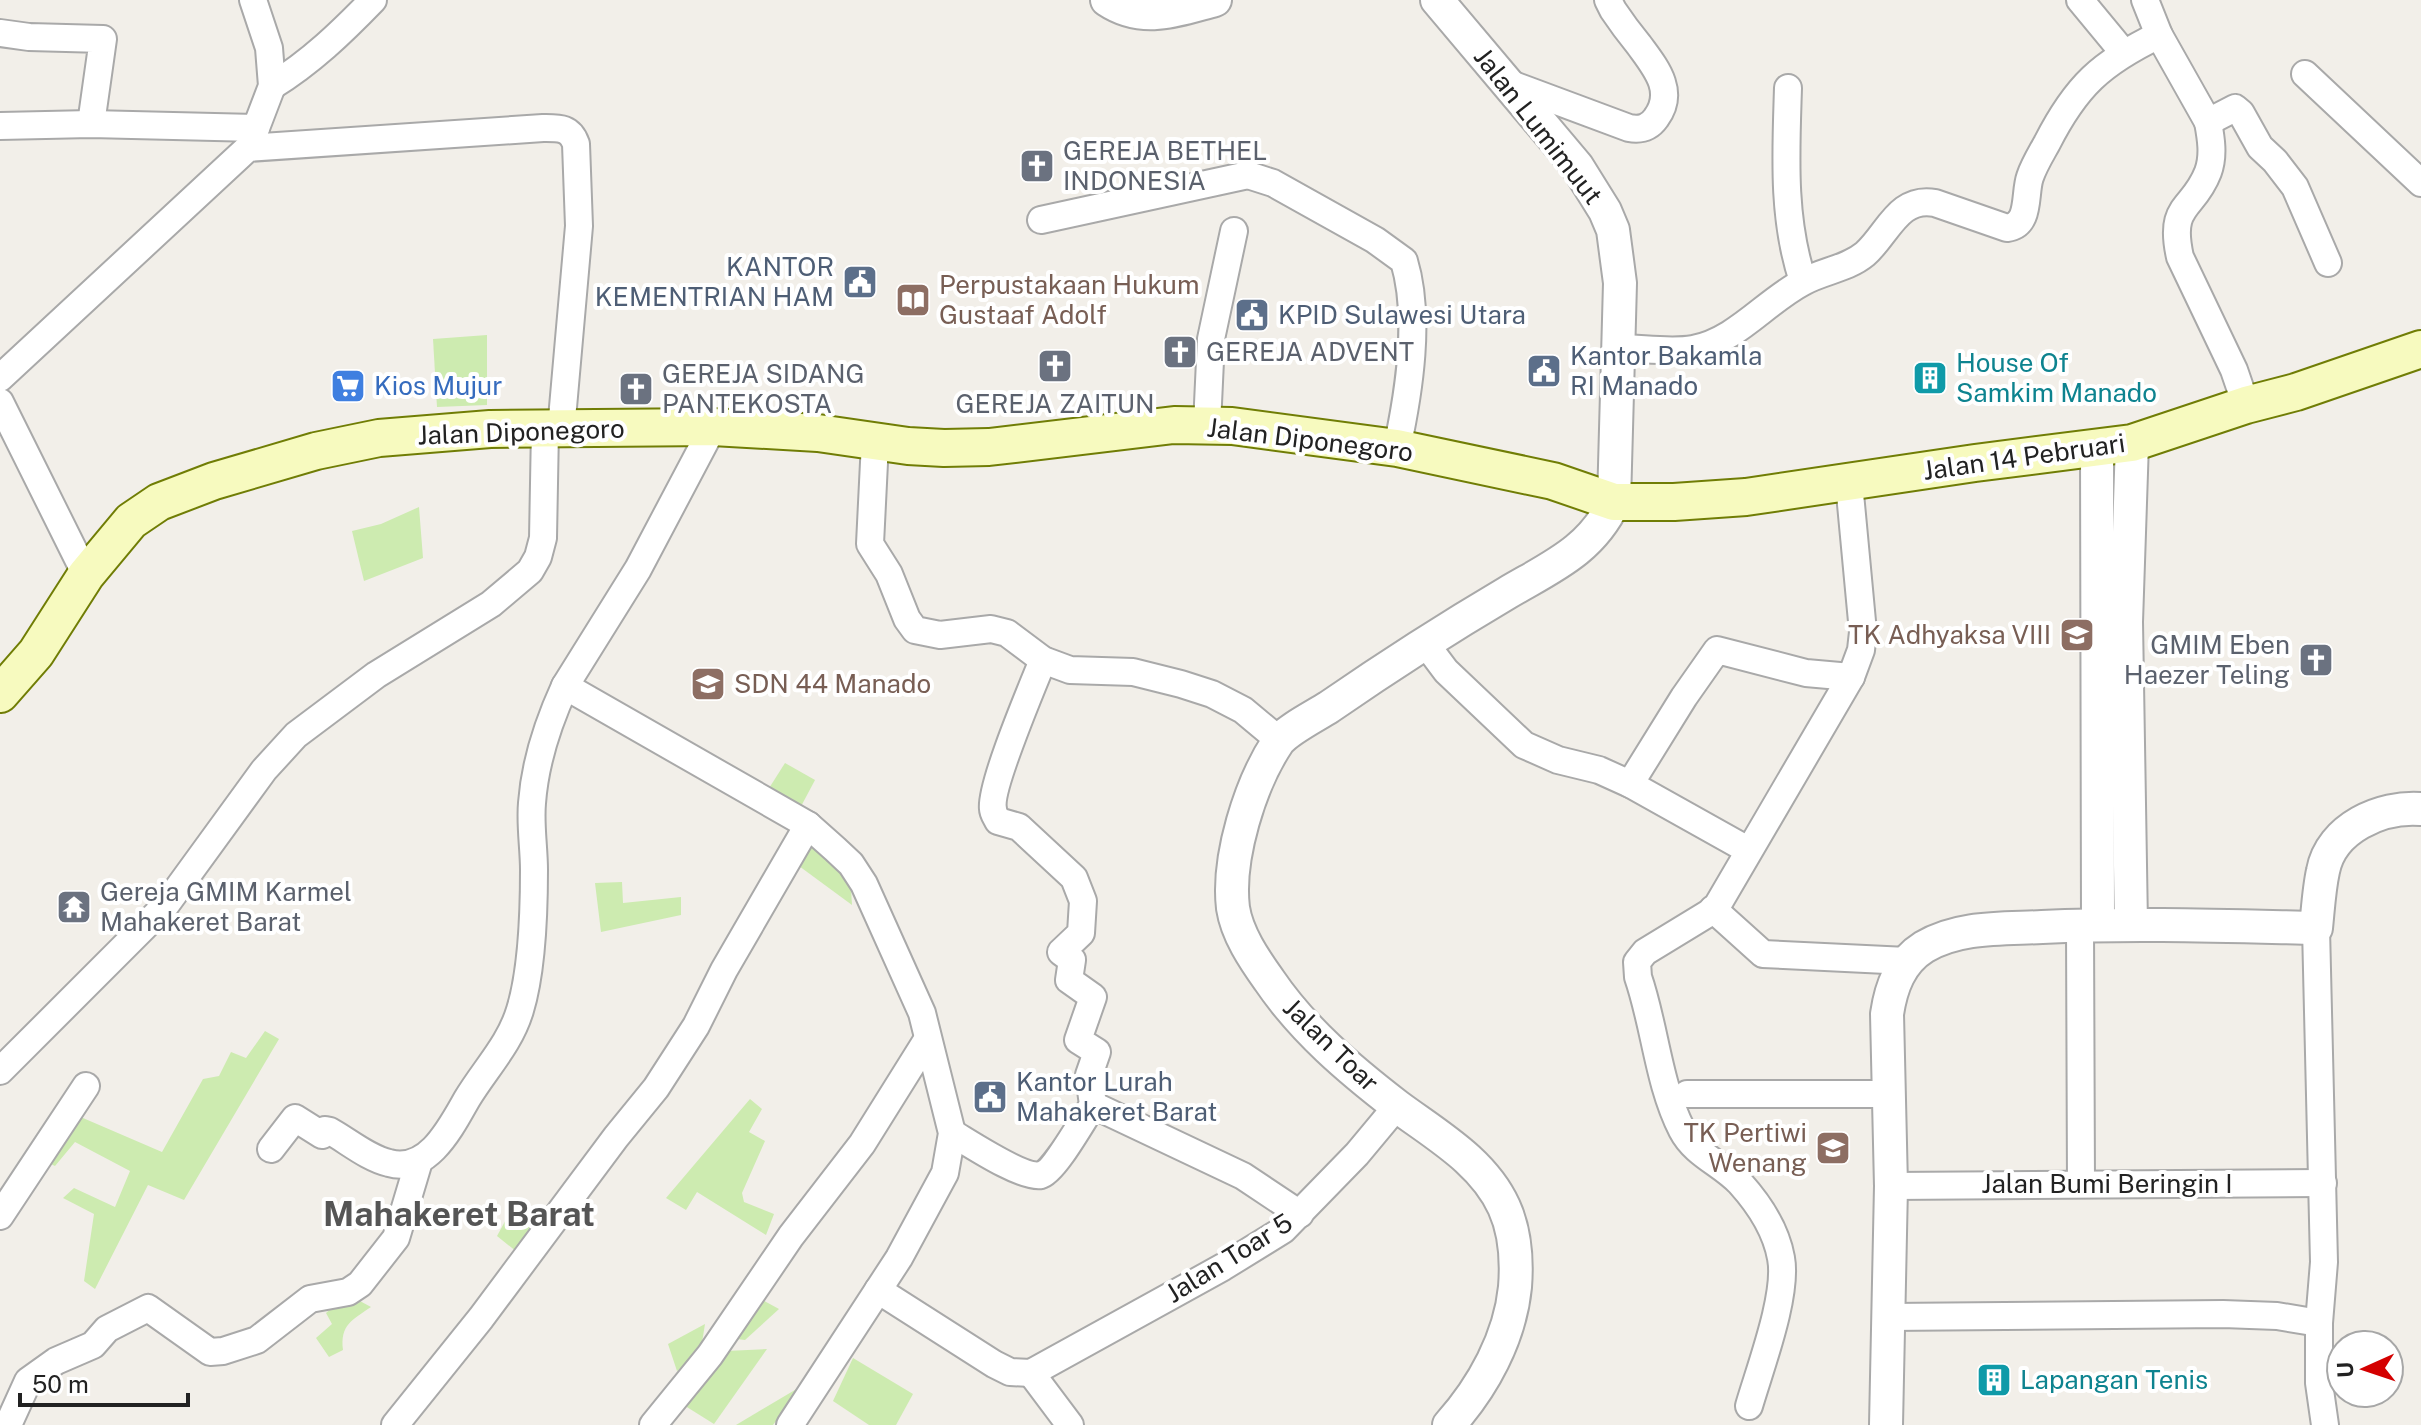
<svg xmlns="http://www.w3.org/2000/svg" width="2421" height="1425" font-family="'Public Sans',sans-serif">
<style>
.grass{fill:#cdebb0}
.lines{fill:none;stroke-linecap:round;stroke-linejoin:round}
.minor-casing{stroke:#a9a9a9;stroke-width:30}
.tertiary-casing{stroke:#a9a9a9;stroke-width:36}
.secondary-casing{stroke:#707d05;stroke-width:40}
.minor{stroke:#fff;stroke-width:26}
.tertiary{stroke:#fff;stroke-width:32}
.secondary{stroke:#f7fabf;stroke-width:36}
.labels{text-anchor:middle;stroke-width:8;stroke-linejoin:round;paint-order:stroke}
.street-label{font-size:26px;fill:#222;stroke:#fff}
.worship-label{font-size:26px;fill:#5b616d;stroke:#fff;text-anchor:start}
.service-label{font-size:26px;fill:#4e5e75;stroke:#fff;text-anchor:start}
.education-label{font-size:26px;fill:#785e54;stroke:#fff;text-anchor:start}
.culture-label{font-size:26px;fill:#0d838f;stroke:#fff;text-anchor:start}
.shop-label{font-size:26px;fill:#366cbe;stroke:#fff;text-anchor:start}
.district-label{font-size:34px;font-weight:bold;fill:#555;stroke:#fff}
</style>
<rect width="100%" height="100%" fill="#f2efe9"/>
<g class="grass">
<path d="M 487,335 L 487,405 L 437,407 L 433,339 Z"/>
<path d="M 419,507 L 423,558 L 364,581 L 352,531 L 381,524 Z"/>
<path d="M 785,763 L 815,780 L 798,812 L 766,793 Z"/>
<path d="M 811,837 L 850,871 L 852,905 L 799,866 Z"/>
<path d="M 622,882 L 623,903 L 681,897 L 681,915 L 601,932 L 595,883 Z"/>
<path d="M 265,1031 L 279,1039 L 184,1200 L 148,1185 L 95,1289 L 84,1281 L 94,1214 L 63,1198 L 74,1188 L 115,1207 L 130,1171 L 75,1142 L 55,1166 L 42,1160 L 76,1115 L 162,1152 L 203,1079 L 219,1076 L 231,1052 L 246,1058 Z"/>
<path d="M 750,1099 L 762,1109 L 749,1132 L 765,1141 L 742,1193 L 744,1202 L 774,1214 L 766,1235 L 697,1192 L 686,1210 L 666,1198 Z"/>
<path d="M 509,1214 L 539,1229 L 517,1252 L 497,1236 Z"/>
<path d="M 347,1294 L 371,1307 C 352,1320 340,1325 343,1350 L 329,1357 L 316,1338 L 332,1324 L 326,1313 Z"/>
<path d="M 759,1298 L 779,1309 L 745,1340 L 729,1338 Z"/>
<path d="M 705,1324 L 700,1355 L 677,1371 L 668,1344 Z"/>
<path d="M 767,1349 L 714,1424 L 682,1404 L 726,1351 Z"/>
<path d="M 853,1358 L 913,1394 L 896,1425 L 869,1425 L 833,1401 Z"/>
<path d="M 805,1384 L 773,1425 L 736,1425 Z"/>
</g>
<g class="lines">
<g class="minor-casing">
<g id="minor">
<path d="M 2080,0 L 2123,52"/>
<path d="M 2145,0 L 2159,35 L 2208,122 L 2235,108 L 2241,113 L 2260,147 L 2275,161 L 2295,187 L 2328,263"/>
<path d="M 0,33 L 29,37 L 103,39 L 91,124"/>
<path d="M 2305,74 L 2421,183"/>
<path d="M 1508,83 L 1629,128 C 1640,130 1649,128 1656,118 C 1676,91 1655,67 1639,45 C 1630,34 1621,22 1613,10 L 1608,0"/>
<path d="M 272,86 C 311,62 342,32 373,0"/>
<path d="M 1788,88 C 1786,152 1782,219 1803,281"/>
<path d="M 2208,122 C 2211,138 2214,156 2208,172 C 2193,211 2168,203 2180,257 L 2234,370 L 2246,405"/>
<path d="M 0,126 L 91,124 L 256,128"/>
<path d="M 251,141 L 272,86 L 269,48 L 253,0"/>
<path d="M 1041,220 L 1248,175 L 1273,183 L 1375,240 L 1404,261 C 1421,317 1409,392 1397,448"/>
<path d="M 1619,348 C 1642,348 1670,353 1693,349 C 1736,341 1765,302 1803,282 C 1822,271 1847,269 1865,254 C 1888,234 1898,196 1935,203 L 2007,228 C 2031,225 2024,194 2030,177 C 2034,165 2041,154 2047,143 C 2076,86 2101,63 2159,35"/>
<path d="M 0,378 L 248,148 L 543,128 C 559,128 570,127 576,144 L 579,226 L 561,430"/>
<path d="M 0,402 L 86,575"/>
<path d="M 1207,425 L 1211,339 L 1234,231"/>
<path d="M 713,427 L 638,569 L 565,686 L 808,825 L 835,849 L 851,864 L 864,884 L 922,1013 L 952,1133 L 945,1173 L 899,1258 L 790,1425"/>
<path d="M 875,442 L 870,544 L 889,574 L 907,619 L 915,630 L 940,635 L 991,629 L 1007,633 L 1043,660 L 1070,670 L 1133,672 L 1181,684 L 1212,694 L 1243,710 L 1279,740"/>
<path d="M 1425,643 L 1446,671 L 1524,745 L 1558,760 L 1599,770 L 1630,784 L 1748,850"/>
<path d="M 1630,784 L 1684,697 L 1717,650 L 1806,673 L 1851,677"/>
<path d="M 1713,909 L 1763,954 L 1907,961"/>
<path d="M 2080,926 L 2081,1184"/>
<path d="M 2316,928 L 2324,1262 L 2319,1323 L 2319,1383 L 2325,1425"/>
<path d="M 0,1071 L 165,906 L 264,770 L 296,735 L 376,675 L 491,604 L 530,571 L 538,557 L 543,538 L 545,429"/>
<path d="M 1687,1094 L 1889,1094"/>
<path d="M 1093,1105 L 1243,1176 L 1300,1214"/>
<path d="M 952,1133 C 969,1143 1023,1179 1041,1175 C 1054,1172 1084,1118 1093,1105 L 1089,1075 L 1097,1052 L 1078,1040 L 1093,997 L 1069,980 L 1072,960 L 1061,952 L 1081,933 L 1083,901 L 1074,878 L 1019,827 L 998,821 C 996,817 993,813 993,809 C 989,788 1033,685 1043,660"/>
<path d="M 271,1149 L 295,1118 L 322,1135 L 325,1130 L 330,1131 C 348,1141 368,1158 389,1163 C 428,1174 451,1127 467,1099 C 485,1069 510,1044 520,1010 C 532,971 534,911 534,870 C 534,848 530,825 532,803 C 535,762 548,723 565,686"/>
<path d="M 1891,1186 L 2323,1183"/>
<path d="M 0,1216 L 86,1086"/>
<path d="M 878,1290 L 994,1364 L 1010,1372 L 1031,1373"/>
<path d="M 1888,1317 L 2223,1314 L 2277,1316 L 2319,1323"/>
<path d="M 1031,1373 L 1223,1267 L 1283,1230 L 1357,1154 L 1397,1106"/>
<path d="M 1031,1373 L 1070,1425"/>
<path d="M 1749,1406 C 1760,1368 1788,1295 1781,1258 C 1776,1230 1758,1203 1740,1183 C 1721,1163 1695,1155 1682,1130 C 1658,1083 1655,1026 1638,977 L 1637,962 L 1645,952 L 1709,913 L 1717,906 L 1851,677 L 1861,650 L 1863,632 L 1849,483"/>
<path d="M 8,1425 L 28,1381 L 56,1361 L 93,1345 L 107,1329 L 148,1308 L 210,1352 L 223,1351 L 257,1340 L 310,1299 L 348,1292 L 360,1284 L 396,1238 L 419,1161"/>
<path d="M 395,1425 L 481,1318 L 616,1137 L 656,1088 L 696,1026 L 724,970 L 808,825"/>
<path d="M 653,1425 L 710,1355 L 791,1236 L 862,1144 L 927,1040"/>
</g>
</g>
<g class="tertiary-casing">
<g id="tertiary">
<path d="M 1107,0 C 1143,24 1177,10 1215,0"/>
<path d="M 1437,0 L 1577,166 L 1605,211 L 1613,230 L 1620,283 L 1614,502 C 1591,551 1551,567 1507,593 C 1446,629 1387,667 1329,707 C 1315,716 1287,730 1278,742 C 1250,784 1227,858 1233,908 C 1237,934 1254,959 1269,980 C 1303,1030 1349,1069 1397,1106 C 1436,1135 1483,1161 1504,1207 C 1515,1231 1517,1261 1515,1287 C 1510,1338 1483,1387 1449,1425"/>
<path d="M 2097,448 L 2098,925"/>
<path d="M 2131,925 L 2126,622 L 2132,443"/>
<path d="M 1886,1425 L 1891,1186 L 1887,1014 C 1891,987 1900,962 1924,947 C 1959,926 2003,929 2042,927 C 2134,923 2225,926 2316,928 C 2318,909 2319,889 2323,871 C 2331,828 2381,806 2421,809"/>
</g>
</g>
<g class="secondary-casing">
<path id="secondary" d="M 0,694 L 36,653 L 86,575 L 131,521 L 159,502 L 214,481 L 316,451 L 379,438 L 490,429 L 713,427 L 818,433 L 908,446 L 944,448 L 989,447 L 1174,425 L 1232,426 L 1397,448 L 1553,481 L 1614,502 L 1674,502 L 1746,497 L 1975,463 L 2132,443 L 2246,405 L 2296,392 L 2421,349"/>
</g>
<use href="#minor" class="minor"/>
<use href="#tertiary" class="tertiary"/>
<use href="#secondary" class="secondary"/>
</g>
<defs>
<g id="church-square" transform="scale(1.8)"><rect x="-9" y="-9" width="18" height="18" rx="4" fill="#6b7280" stroke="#fff"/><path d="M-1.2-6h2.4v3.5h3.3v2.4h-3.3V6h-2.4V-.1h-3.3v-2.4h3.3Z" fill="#fff"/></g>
<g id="civic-square" transform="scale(1.8)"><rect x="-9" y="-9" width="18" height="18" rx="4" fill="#5c6f8a" stroke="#fff"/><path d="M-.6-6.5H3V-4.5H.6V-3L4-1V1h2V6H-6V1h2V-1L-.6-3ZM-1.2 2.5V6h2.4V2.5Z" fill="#fff"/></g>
<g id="library-square" transform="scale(1.8)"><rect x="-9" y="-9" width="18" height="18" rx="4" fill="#8d6e63" stroke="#fff"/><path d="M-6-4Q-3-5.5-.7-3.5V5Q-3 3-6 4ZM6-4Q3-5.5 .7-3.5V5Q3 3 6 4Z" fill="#fff"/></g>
<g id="building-square" transform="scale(1.8)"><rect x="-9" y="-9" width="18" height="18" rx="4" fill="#0f9aa8" stroke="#fff"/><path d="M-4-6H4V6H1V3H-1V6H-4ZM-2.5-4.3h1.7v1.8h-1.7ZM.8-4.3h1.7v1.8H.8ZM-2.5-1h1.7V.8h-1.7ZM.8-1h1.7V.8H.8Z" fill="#fff"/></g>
<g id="supermarket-square" transform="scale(1.8)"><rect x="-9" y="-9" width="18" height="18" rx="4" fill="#3f7fe0" stroke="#fff"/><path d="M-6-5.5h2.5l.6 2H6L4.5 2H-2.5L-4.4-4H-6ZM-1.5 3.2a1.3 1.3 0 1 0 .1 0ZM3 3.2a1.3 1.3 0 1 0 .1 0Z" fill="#fff"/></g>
<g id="school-square" transform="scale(1.8)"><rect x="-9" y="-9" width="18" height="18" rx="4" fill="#8d6e63" stroke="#fff"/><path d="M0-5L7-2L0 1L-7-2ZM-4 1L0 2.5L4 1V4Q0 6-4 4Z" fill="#fff"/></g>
<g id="temple-square" transform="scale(1.8)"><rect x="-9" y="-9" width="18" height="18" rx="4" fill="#6b7280" stroke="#fff"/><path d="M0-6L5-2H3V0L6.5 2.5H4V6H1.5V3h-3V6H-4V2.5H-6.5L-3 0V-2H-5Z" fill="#fff"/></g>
</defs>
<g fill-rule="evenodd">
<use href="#church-square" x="1037" y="166"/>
<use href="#civic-square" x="860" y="282"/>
<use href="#library-square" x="913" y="300"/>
<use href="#civic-square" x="1252" y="315"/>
<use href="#church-square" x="1180" y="352"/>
<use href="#church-square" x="1055" y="366"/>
<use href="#civic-square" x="1544" y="371"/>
<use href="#building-square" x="1930" y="378"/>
<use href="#supermarket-square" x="348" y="386"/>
<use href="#church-square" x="636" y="389"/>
<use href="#school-square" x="2077" y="635"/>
<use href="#church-square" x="2316" y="660"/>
<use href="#school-square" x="708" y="684"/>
<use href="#temple-square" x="74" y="907"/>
<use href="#civic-square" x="990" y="1097"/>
<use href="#school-square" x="1833" y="1148"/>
<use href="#building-square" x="1994" y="1380"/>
</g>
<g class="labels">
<g class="street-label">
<text transform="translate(1538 126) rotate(52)" y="9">Jalan Lumimuut</text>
<text transform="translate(521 432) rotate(-2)" y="9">Jalan Diponegoro</text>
<text transform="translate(1310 440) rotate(7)" y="9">Jalan Diponegoro</text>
<text transform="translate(2024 457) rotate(-8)" y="9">Jalan 14 Pebruari</text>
<text transform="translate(1331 1045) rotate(44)" y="9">Jalan Toar</text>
<text x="2107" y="1193">Jalan Bumi Beringin I</text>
<text transform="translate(1229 1258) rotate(-32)" y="9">Jalan Toar 5</text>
</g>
<g class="worship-label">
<text x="1063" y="160">GEREJA BETHEL<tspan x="1063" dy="30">INDONESIA</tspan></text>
<text x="1206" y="361">GEREJA ADVENT</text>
<text x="662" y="383">GEREJA SIDANG<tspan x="662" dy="30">PANTEKOSTA</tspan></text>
<text x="1055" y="413" text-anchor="middle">GEREJA ZAITUN</text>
<text x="2290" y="654" text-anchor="end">GMIM Eben<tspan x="2290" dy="30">Haezer Teling</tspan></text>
<text x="100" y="901">Gereja GMIM Karmel<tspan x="100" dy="30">Mahakeret Barat</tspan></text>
</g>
<g class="service-label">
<text x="834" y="276" text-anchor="end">KANTOR<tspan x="834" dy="30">KEMENTRIAN HAM</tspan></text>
<text x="1278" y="324">KPID Sulawesi Utara</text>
<text x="1570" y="365">Kantor Bakamla<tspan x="1570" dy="30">RI Manado</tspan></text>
<text x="1016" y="1091">Kantor Lurah<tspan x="1016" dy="30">Mahakeret Barat</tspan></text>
</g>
<g class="education-label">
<text x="939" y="294">Perpustakaan Hukum<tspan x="939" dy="30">Gustaaf Adolf</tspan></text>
<text x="2051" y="644" text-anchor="end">TK Adhyaksa VIII</text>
<text x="734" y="693">SDN 44 Manado</text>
<text x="1807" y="1142" text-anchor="end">TK Pertiwi<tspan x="1807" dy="30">Wenang</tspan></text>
</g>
<g class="culture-label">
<text x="1956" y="372">House Of<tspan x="1956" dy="30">Samkim Manado</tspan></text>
<text x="2020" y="1389">Lapangan Tenis</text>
</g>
<g class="shop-label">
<text x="374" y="395">Kios Mujur</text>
</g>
<g class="district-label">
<text x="459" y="1226">Mahakeret Barat</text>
</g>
</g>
<g transform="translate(2365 1369) rotate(267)"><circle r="38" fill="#ffffff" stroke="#a7a7a7" stroke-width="2"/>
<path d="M0-6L14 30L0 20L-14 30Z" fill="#d40000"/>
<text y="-12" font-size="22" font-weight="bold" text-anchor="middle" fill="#222222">U</text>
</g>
<path d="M20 1393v12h168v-12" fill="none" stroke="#222222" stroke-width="4"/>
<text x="32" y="1393" font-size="24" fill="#222222" stroke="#ffffff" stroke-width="6" paint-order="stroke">50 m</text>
</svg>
